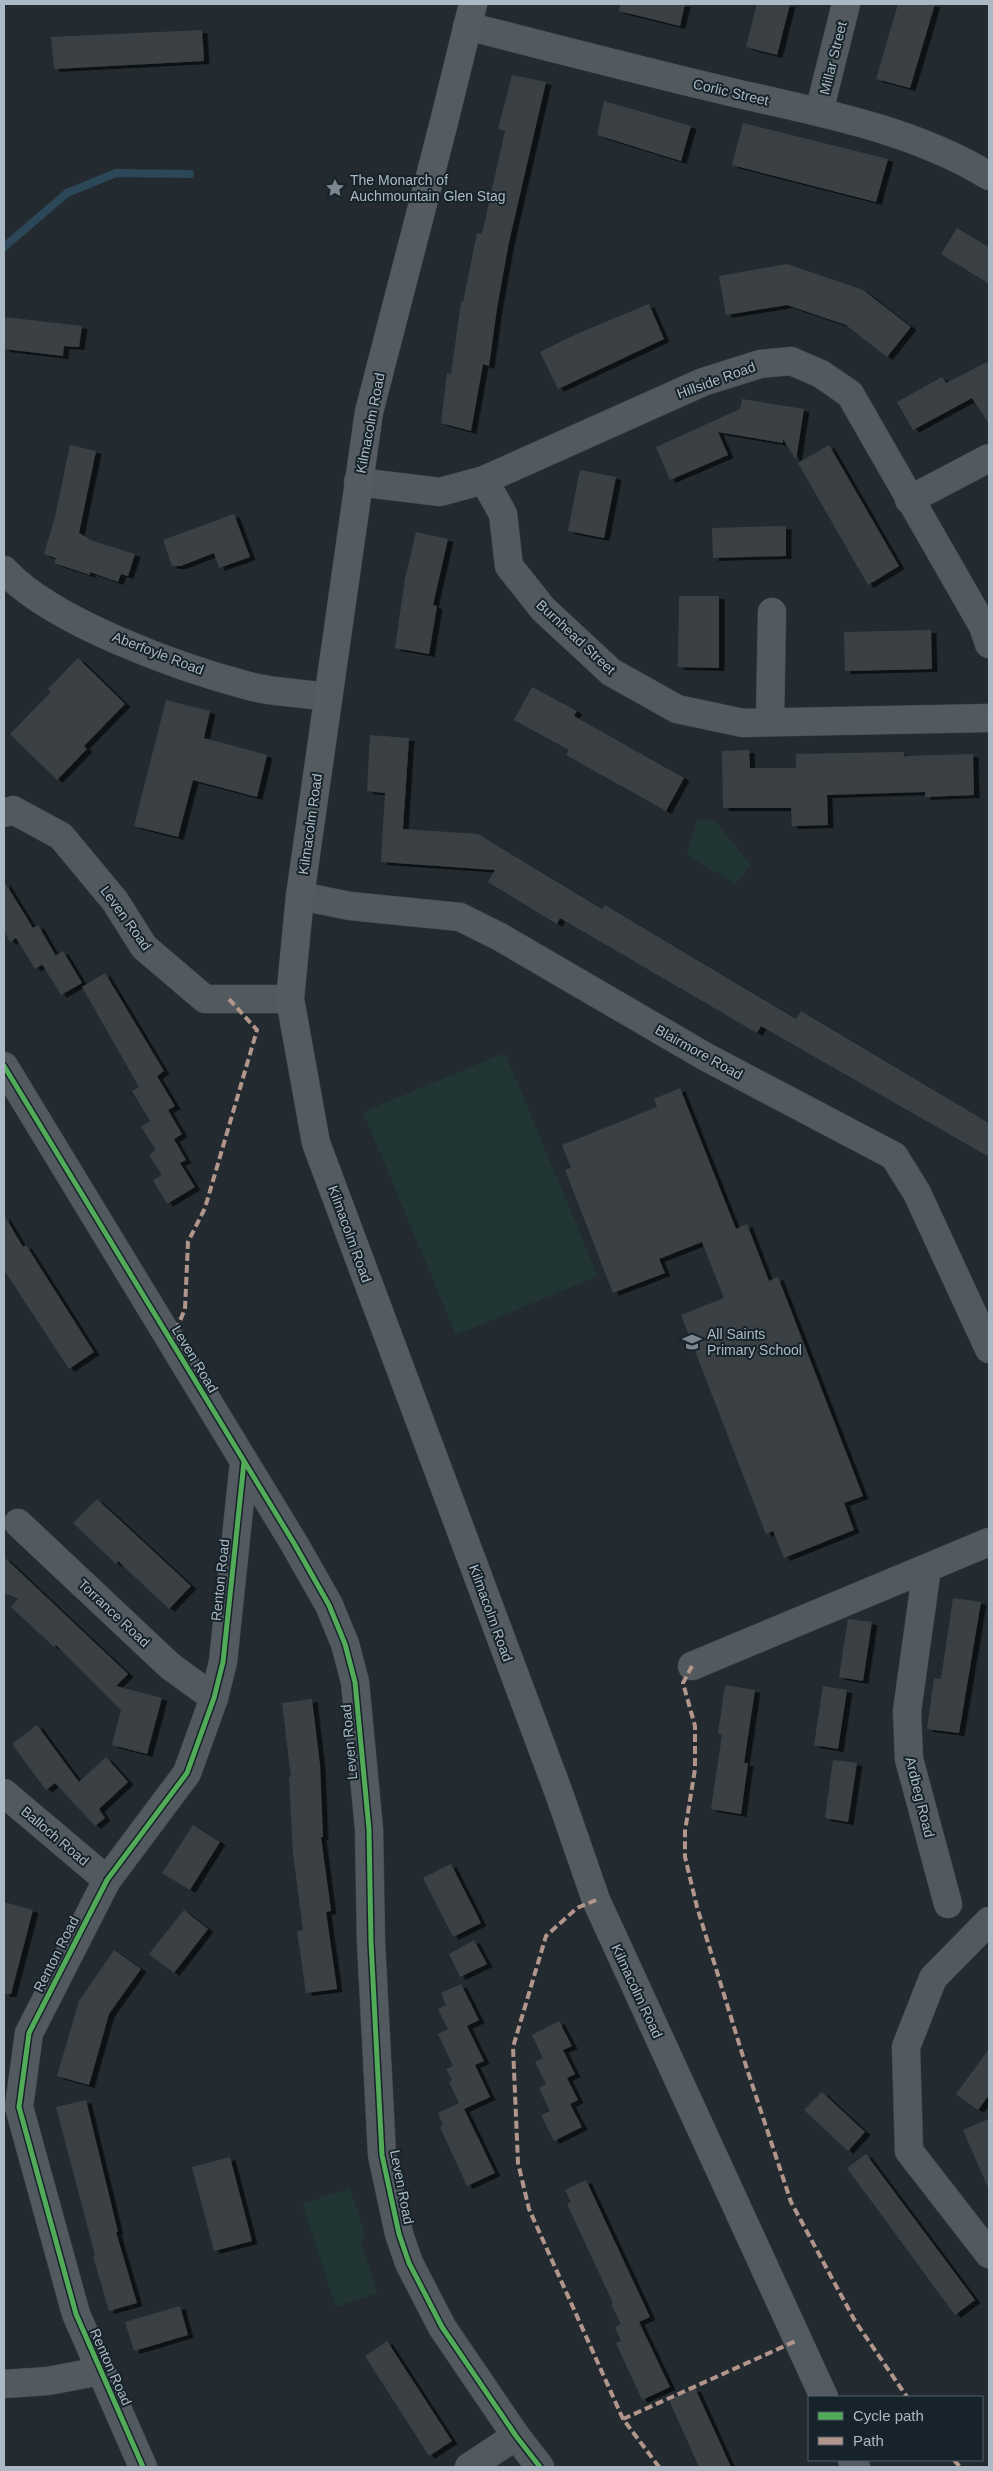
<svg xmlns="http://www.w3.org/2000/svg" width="993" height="2471" font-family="Helvetica,sans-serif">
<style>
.green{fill:#203534}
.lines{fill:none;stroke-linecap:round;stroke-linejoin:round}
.stream{stroke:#2c4758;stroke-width:8}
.building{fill:#3a4145;filter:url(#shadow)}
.minor-casing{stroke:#40474b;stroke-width:29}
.major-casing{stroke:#40484d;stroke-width:29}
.minor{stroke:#52595f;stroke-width:28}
.major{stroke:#545b61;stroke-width:28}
.quiet{stroke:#b2968c;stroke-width:4;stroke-dasharray:8 4;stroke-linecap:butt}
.cycleway-casing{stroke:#17232a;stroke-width:8}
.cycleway{stroke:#51ab58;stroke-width:5}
.labels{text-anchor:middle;stroke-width:4;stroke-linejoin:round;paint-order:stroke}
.street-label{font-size:14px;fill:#aab9c4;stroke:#17232a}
.poi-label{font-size:14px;fill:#aab9c4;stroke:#17232a;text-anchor:start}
</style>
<defs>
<filter id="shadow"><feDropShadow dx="5.5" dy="3" stdDeviation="0" flood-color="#0009"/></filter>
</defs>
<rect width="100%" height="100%" fill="#232b30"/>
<g class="green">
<path d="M 698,820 L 715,821 L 751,865 L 735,884 L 686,854 Z"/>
<path d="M 505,1053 L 598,1276 L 456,1335 L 363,1112 Z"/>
<path d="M 350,2188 L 366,2237 L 360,2240 L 378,2293 L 336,2307 L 302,2204 Z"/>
</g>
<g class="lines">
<path class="stream" d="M 4,247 L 67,193 L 116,173 L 190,174"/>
</g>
<g class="building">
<path d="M 620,4 L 685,4 L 680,26 L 619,11 Z"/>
<path d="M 757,4 L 790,4 L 777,55 L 746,47 Z"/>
<path d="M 898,4 L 935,4 L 910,88 L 876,79 Z"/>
<path d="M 202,30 L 204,61 L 54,69 L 51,37 Z"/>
<path d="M 512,75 L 546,82 L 509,242 L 497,308 L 489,366 L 483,364 L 471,431 L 441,423 L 447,373 L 451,374 L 461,302 L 463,302 L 477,233 L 482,234 L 505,131 L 498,129 Z"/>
<path d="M 604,101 L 691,126 L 681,161 L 597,135 Z"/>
<path d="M 743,123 L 888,159 L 876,202 L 732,165 Z"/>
<path d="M 957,228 L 989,247 L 989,284 L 941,254 Z"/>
<path d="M 787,264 L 863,290 L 911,327 L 887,357 L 846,325 L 787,305 L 726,315 L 719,276 Z"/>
<path d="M 649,304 L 664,339 L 558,389 L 540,352 L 581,332 Z"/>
<path d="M 4,317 L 82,326 L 79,347 L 64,346 L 63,356 L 4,349 Z"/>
<path d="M 989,361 L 989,424 L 972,398 L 913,430 L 897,402 L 942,377 L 946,383 Z"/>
<path d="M 742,399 L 804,409 L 796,460 L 783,439 L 783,443 L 718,432 L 728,455 L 670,480 L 656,447 L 740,409 Z"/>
<path d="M 70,445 L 96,451 L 79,533 L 93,541 L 135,554 L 128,576 L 121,574 L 118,582 L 90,572 L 90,575 L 54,563 L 56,558 L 44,554 L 55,517 Z"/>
<path d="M 829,445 L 899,566 L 868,585 L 798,463 Z"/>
<path d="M 580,470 L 616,477 L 604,538 L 568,531 Z"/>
<path d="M 234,514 L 250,557 L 219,568 L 214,553 L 181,566 L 172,566 L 163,540 Z"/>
<path d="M 786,526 L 786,556 L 713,558 L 712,528 Z"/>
<path d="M 416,532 L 448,539 L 433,605 L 437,606 L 429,654 L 395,648 L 405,579 Z"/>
<path d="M 679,596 L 719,596 L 719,668 L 678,667 Z"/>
<path d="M 931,630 L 932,669 L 845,671 L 844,632 Z"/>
<path d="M 78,658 L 125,704 L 84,746 L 87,749 L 57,780 L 10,734 L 51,692 L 48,689 Z"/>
<path d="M 532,687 L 577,711 L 574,716 L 684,778 L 666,811 L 566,755 L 569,750 L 514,720 Z"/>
<path d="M 166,700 L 210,711 L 204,738 L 267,755 L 257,797 L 193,780 L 178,837 L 134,826 Z"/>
<path d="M 370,735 L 409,738 L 403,829 L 478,834 L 602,909 L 605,905 L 796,1019 L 801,1011 L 989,1123 L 989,1157 L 761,1026 L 757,1033 L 560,918 L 557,924 L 488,882 L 495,870 L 381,862 L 385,793 L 367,791 Z"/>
<path d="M 749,750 L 750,768 L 796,768 L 796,754 L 904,752 L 904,756 L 973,754 L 974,795 L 925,797 L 925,792 L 827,795 L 828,825 L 792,826 L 791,808 L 723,808 L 722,751 Z"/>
<path d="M 4,881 L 33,928 L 38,925 L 56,956 L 35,969 L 16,938 L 10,942 L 4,931 Z"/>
<path d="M 63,951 L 82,983 L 61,995 L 42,964 Z"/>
<path d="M 105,973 L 164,1071 L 157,1076 L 175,1106 L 168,1110 L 182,1134 L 174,1139 L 186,1160 L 180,1163 L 195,1187 L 167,1204 L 153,1180 L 162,1175 L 149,1155 L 156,1150 L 141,1127 L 150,1121 L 132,1091 L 139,1087 L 82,987 Z"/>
<path d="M 680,1088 L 736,1229 L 747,1224 L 769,1281 L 778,1277 L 863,1496 L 844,1503 L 854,1530 L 784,1558 L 773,1531 L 766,1534 L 681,1315 L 724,1298 L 702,1242 L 659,1259 L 665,1273 L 613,1293 L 565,1170 L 571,1168 L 562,1145 L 657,1107 L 654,1099 Z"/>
<path d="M 4,1215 L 23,1247 L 26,1245 L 94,1352 L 69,1369 L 4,1270 Z"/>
<path d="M 97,1499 L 191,1586 L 169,1609 L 118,1561 L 116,1564 L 73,1523 Z"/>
<path d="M 4,1557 L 128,1674 L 116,1686 L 162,1698 L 147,1754 L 112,1745 L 121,1710 L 56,1645 L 54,1647 L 11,1607 L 18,1599 L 4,1593 Z"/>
<path d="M 953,1598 L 981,1602 L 959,1733 L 927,1729 L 934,1678 L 941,1679 Z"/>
<path d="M 848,1619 L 872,1622 L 863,1681 L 839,1677 Z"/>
<path d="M 725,1685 L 755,1690 L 744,1763 L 748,1763 L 741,1814 L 711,1809 L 722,1735 L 718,1734 Z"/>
<path d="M 823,1686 L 847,1690 L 838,1749 L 814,1745 Z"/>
<path d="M 312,1699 L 320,1765 L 323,1837 L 321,1837 L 331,1911 L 326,1912 L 337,1989 L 306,1993 L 297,1931 L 303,1930 L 293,1854 L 289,1777 L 291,1777 L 282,1703 Z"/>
<path d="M 37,1725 L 79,1782 L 106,1757 L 128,1782 L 99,1809 L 105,1818 L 95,1826 L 55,1783 L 46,1790 L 12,1744 Z"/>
<path d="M 833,1760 L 857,1763 L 848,1822 L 825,1818 Z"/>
<path d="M 193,1825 L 220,1842 L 190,1890 L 162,1873 Z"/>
<path d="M 451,1864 L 481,1923 L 453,1937 L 423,1878 Z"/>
<path d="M 4,1902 L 33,1910 L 11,1994 L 4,1994 Z"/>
<path d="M 184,1910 L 208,1929 L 174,1973 L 149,1954 Z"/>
<path d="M 474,1940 L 487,1964 L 460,1977 L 449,1954 Z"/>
<path d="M 114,1950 L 141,1969 L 109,2014 L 89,2085 L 57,2076 L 79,2001 Z"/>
<path d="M 461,1984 L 479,2020 L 467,2026 L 484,2061 L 475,2065 L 490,2097 L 464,2109 L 495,2173 L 467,2186 L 440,2127 L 443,2125 L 438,2113 L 459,2103 L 449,2082 L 452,2080 L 446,2069 L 453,2066 L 438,2034 L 448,2029 L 438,2009 L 446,2005 L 441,1993 Z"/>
<path d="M 559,2021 L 572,2046 L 563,2050 L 575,2074 L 567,2078 L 578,2100 L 570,2104 L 582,2127 L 554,2141 L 541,2115 L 550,2111 L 539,2088 L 546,2084 L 535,2062 L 543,2058 L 532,2035 Z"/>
<path d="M 989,2049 L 989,2095 L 978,2110 L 956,2094 Z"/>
<path d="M 822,2092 L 865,2132 L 848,2151 L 804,2110 Z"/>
<path d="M 86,2100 L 118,2232 L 116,2232 L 137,2303 L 109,2311 L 93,2256 L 95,2255 L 56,2107 Z"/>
<path d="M 989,2119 L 989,2190 L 963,2130 Z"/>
<path d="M 866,2154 L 975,2300 L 955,2315 L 847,2168 Z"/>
<path d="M 230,2157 L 252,2241 L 214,2251 L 192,2167 Z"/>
<path d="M 586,2180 L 650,2317 L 639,2322 L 670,2387 L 642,2400 L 616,2343 L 621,2341 L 615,2327 L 621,2324 L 611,2304 L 613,2303 L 567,2204 L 571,2202 L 565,2190 Z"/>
<path d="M 180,2306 L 188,2335 L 134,2351 L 125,2322 Z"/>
<path d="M 387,2341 L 452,2441 L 429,2456 L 365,2356 Z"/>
<path d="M 695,2388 L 731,2467 L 699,2467 L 669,2400 Z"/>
</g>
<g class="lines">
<g class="minor-casing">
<g id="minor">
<path d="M 467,26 C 556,49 645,72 735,93 C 821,113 912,129 989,176"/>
<path d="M 819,112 L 846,4"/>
<path d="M 484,480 L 703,382 L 760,364 L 791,361 L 821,374 L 850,394 L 983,626 L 989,644"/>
<path d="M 358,482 L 440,492 L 484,480 L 503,514 L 509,566 L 543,609 L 611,672 L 677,709 L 743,723 L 989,718"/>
<path d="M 909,500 L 989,458"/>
<path d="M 4,570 C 52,622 180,668 249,686 C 274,693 303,693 328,697"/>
<path d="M 770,721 L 772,612"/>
<path d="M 4,813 L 13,810 L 61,836 L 115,901 L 144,947 L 205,999 L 290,999"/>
<path d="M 300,896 L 350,906 L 460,917 L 500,937 L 706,1057 L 894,1156 L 917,1193 L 989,1349"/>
<path d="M 4,1066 L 295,1545 L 329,1605 L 345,1644 L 355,1682 L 369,1829 L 371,1942 L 382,2155 L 399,2234 L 409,2263 L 442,2327 L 516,2436 L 540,2467"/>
<path d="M 18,1523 L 170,1666 L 214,1698"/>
<path d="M 927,1568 L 907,1711 L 909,1759 L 948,1904"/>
<path d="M 692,1666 L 989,1542"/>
<path d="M 4,1793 L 107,1880"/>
<path d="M 989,1921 L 933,1978 L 906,2047 L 909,2151 L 989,2254"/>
<path d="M 4,2384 L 48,2381 L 101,2371"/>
<path d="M 143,2467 L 76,2314 L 19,2107 L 29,2033 L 107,1880 L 187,1773 L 214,1698 L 223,1662 L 244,1462"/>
<path d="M 469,2467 L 516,2436"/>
</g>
</g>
<g class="major-casing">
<g id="major">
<path d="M 473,4 L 444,122 L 369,412 L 300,896 L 290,999 L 316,1143 L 560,1796 L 596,1900 L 824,2397"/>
<path d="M 852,2460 L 856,2467"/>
</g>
</g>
<use href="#minor" class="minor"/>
<use href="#major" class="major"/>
<g class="quiet">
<path d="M 171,1342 L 185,1309 L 188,1242 L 205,1208 L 257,1030 L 229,999"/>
<path d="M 692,1666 L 683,1683 L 695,1726 L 695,1769 L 685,1831 L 685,1857 L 697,1907 L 746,2066 L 791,2202 L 855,2321 L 907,2397"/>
<path d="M 596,1900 L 577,1908 L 546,1936 L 513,2047 L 518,2163 L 529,2209 L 623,2419 L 659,2467"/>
<path d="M 623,2419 L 798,2340"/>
<path d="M 954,2460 L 960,2467"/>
</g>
<g class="cycleway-casing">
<g id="cycleway">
<path d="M 4,1066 L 295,1545 L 329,1605 L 345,1644 L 355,1682 L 369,1829 L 371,1942 L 382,2155 L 399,2234 L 409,2263 L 442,2327 L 516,2436 L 540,2467"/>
<path d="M 143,2467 L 76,2314 L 19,2107 L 29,2033 L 107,1880 L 187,1773 L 214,1698 L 223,1662 L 244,1462"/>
</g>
</g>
<use href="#cycleway" class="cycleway"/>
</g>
<defs>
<g id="sight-bare" transform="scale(1.5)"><path d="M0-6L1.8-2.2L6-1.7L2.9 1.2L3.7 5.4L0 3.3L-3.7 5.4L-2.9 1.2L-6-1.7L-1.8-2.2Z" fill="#7b8790" stroke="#17232a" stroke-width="2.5" paint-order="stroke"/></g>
<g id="school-bare" transform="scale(1.5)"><path d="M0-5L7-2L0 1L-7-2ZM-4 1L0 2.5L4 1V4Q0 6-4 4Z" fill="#7b8790" stroke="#17232a" stroke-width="2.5" paint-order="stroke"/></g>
</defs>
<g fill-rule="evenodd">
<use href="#sight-bare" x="335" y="188"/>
<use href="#school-bare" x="692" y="1342"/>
</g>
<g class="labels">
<g class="street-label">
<text transform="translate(833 58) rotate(-76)" y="5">Millar Street</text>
<text transform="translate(731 92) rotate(13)" y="5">Corlic Street</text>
<text transform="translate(716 380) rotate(-20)" y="5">Hillside Road</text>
<text transform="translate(370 423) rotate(-79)" y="5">Kilmacolm Road</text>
<text transform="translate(576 637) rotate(43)" y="5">Burnhead Street</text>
<text transform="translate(158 653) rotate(21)" y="5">Aberfoyle Road</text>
<text transform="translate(310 824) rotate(-82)" y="5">Kilmacolm Road</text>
<text transform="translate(126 918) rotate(54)" y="5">Leven Road</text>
<text transform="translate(699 1052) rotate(29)" y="5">Blairmore Road</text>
<text transform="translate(350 1234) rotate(70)" y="5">Kilmacolm Road</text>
<text transform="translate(195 1359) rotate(59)" y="5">Leven Road</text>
<text transform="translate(220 1580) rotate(-84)" y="5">Renton Road</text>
<text transform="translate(114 1613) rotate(43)" y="5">Torrance Road</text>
<text transform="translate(491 1613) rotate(70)" y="5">Kilmacolm Road</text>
<text transform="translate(349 1742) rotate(-95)" y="5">Leven Road</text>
<text transform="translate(920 1797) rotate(76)" y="5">Ardbeg Road</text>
<text transform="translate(55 1836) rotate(40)" y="5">Balloch Road</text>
<text transform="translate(56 1954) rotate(-63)" y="5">Renton Road</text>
<text transform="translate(637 1991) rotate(65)" y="5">Kilmacolm Road</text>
<text transform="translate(402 2187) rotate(79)" y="5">Leven Road</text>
<text transform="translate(111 2367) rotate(66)" y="5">Renton Road</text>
</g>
<g class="poi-label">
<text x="350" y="185">The Monarch of<tspan x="350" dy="16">Auchmountain Glen Stag</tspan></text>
<text x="707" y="1339">All Saints<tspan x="707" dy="16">Primary School</tspan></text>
</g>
</g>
<rect width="993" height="2471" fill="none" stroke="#aab9c4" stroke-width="10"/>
<rect x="808" y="2396" width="175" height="65" fill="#17232a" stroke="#525f68"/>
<rect x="818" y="2412" width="25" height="8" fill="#51ab58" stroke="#525f68"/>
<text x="853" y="2421" font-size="15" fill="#aab9c4">Cycle path</text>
<rect x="818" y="2437" width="25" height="8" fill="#b2968c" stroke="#525f68"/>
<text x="853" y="2446" font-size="15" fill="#aab9c4">Path</text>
</svg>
